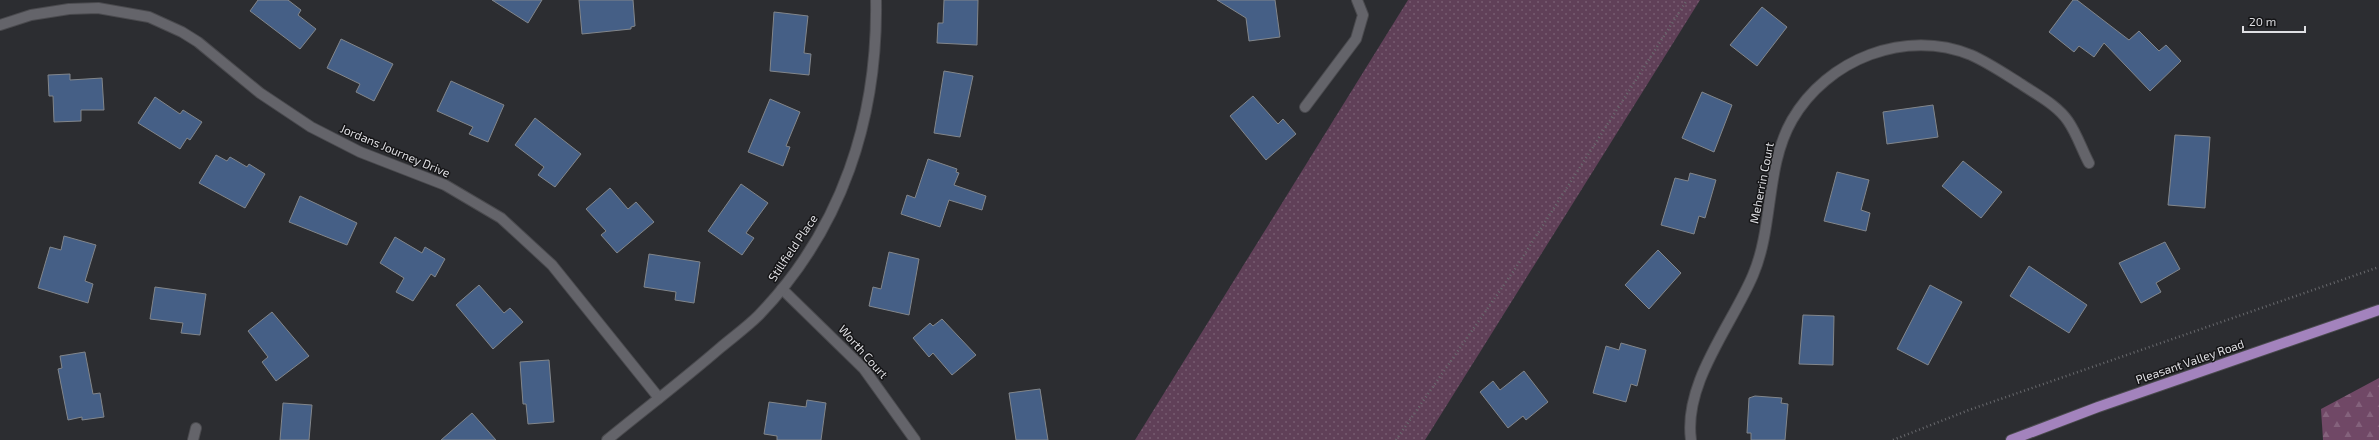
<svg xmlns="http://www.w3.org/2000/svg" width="2379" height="440" font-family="'Exo 2',sans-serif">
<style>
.green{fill:url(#green-dots)}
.forest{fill:url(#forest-firs)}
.building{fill:#455f86;stroke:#82868b}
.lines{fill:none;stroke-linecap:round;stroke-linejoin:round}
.minor-casing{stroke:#4a4a4e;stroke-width:12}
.major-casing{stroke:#4a4a4e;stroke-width:12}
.path{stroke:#696a6e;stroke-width:2.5;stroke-dasharray:1 3;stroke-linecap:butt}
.minor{stroke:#64646a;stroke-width:10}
.major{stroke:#a383bd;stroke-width:10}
.labels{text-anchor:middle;stroke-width:3;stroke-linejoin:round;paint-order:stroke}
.street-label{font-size:12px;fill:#dfdfe3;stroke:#151517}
</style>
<defs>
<pattern id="green-dots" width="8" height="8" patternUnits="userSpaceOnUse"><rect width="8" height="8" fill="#604058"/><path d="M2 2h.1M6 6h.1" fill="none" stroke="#765b70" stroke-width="1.8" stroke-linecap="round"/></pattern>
<pattern id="forest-firs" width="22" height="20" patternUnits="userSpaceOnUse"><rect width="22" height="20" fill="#704866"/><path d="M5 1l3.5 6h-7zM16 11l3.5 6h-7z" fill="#84627c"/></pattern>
</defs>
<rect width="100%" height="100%" fill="#2c2d31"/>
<path class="green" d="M 1408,0 L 1700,0 L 1425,440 L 1135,440 Z"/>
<path class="forest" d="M 2379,378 L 2379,440 L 2323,440 L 2321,409 Z"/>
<g class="building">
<path d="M 258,0 L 288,0 L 301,10 L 298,15 L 316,29 L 300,49 L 250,11 Z"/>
<path d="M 492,0 L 542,0 L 528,23 Z"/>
<path d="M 579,0 L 633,0 L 635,26 L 631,27 L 631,29 L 582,34 Z"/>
<path d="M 944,0 L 978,0 L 977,45 L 937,43 L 938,23 L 943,23 Z"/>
<path d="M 1217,0 L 1275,0 L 1280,37 L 1249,41 L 1246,18 Z"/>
<path d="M 2073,0 L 2077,0 L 2129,40 L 2139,31 L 2159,51 L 2166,45 L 2181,61 L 2150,91 L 2104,43 L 2094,57 L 2079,46 L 2074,52 L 2049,32 Z"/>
<path d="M 1762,7 L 1787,27 L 1757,66 L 1730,45 Z"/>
<path d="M 774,12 L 808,16 L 804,53 L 811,54 L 809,75 L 770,71 Z"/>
<path d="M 341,39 L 393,64 L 374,101 L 356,92 L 360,84 L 327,68 Z"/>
<path d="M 944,71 L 973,76 L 960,137 L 934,133 Z"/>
<path d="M 70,74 L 70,80 L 102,78 L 104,110 L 81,110 L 81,121 L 54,122 L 53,96 L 49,96 L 48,75 Z"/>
<path d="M 451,81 L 504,105 L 488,142 L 469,134 L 473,127 L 437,111 Z"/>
<path d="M 1702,92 L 1732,105 L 1714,152 L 1682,138 Z"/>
<path d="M 1253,96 L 1278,124 L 1283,119 L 1296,134 L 1266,160 L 1230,116 Z"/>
<path d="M 155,97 L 180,114 L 183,110 L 202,122 L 190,140 L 187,138 L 180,149 L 138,123 Z"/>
<path d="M 770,99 L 800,112 L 786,146 L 790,147 L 783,166 L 748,152 Z"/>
<path d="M 1933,105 L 1938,137 L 1887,144 L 1883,112 Z"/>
<path d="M 535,118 L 581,154 L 555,187 L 538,175 L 544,167 L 515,145 Z"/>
<path d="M 2175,135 L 2210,137 L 2205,208 L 2168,205 Z"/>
<path d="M 216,155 L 227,161 L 230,157 L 247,167 L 249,164 L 265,174 L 245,208 L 199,183 Z"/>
<path d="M 928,159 L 957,169 L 956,172 L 959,173 L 954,185 L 986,196 L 982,210 L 949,200 L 940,227 L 901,214 L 907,195 L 915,198 Z"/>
<path d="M 1963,161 L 2002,192 L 1981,218 L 1942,186 Z"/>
<path d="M 1837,172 L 1869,180 L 1861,210 L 1870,213 L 1866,231 L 1824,221 Z"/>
<path d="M 1690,173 L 1716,180 L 1705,218 L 1699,216 L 1694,234 L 1661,225 L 1675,178 L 1688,181 Z"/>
<path d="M 741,184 L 768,203 L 746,233 L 754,238 L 742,255 L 708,231 Z"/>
<path d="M 610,188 L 628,209 L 636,202 L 654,222 L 617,253 L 601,235 L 606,231 L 586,209 Z"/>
<path d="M 300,196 L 357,223 L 347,245 L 289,222 Z"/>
<path d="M 64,236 L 96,245 L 85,281 L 93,284 L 88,303 L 38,288 L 50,247 L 61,250 Z"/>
<path d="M 395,237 L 422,253 L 425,247 L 445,259 L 435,277 L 431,274 L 413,301 L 396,292 L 404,278 L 380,263 Z"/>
<path d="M 2165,242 L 2180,269 L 2156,283 L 2161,292 L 2141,303 L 2119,263 Z"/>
<path d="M 1658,250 L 1681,273 L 1649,309 L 1625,285 Z"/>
<path d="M 889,252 L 919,259 L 909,315 L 869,306 L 873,287 L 881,289 Z"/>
<path d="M 649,254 L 700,262 L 694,303 L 675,300 L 676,292 L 644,287 Z"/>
<path d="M 2029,266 L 2087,305 L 2069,333 L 2010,296 Z"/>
<path d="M 479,285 L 504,313 L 510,308 L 523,322 L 493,349 L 456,305 Z"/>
<path d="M 1930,285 L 1962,302 L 1928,365 L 1897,349 Z"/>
<path d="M 155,287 L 206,294 L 200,335 L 181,333 L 183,323 L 150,319 Z"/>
<path d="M 272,312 L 309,356 L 276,381 L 262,362 L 268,357 L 248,331 Z"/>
<path d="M 1803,315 L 1834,316 L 1833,365 L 1799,364 Z"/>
<path d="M 942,319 L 976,355 L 952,375 L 933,353 L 929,357 L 913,338 L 930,323 L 933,326 Z"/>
<path d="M 1621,343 L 1646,350 L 1637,386 L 1631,384 L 1626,402 L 1593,393 L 1606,346 L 1619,350 Z"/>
<path d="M 85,352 L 93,394 L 100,393 L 104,417 L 82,420 L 82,417 L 68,420 L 58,369 L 62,368 L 60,356 Z"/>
<path d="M 549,360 L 554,422 L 528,424 L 526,404 L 523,404 L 520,362 Z"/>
<path d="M 1524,371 L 1548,402 L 1526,420 L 1523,416 L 1508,428 L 1480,392 L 1493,381 L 1500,390 Z"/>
<path d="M 1040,389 L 1048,440 L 1016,440 L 1009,393 Z"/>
<path d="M 1755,396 L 1782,398 L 1781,403 L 1788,404 L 1785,440 L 1751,440 L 1751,433 L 1747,433 L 1749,398 Z"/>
<path d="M 807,400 L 826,403 L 821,440 L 777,440 L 777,436 L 764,434 L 769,402 L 806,407 Z"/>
<path d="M 283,403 L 312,405 L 309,440 L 280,440 Z"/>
<path d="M 472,413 L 496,440 L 441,440 Z"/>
</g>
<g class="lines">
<g class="minor-casing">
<g id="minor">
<path d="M 0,25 L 31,15 L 69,9 L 98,8 L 149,17 L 182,32 L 198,42 L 260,93 L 311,127 L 360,152 L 445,185 L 501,218 L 552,265 L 659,398"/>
<path d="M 1305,107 L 1356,39 L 1363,15 L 1357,0"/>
<path d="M 782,289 L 864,369 L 915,440"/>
<path d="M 193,440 L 196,428"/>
<path d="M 607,440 C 645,409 683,380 720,348 C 733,337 747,327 759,315 C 842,229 878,118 876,0"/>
<path d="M 1691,440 C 1683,383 1732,325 1753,275 C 1774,226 1765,167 1792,120 C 1827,59 1906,28 1971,55 C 1989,63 2005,74 2021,84 C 2037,95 2057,105 2068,121 C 2077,134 2082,150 2089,163"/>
</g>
</g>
<g class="major-casing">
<path id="major" d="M 2011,440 L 2098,407 L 2379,310"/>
</g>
<g class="path">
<path d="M 1396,440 L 1515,269 L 1687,0"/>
<path d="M 1893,440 L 1969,410 L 2379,267"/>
</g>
<use href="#minor" class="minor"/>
<use href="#major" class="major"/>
</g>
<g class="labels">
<g class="street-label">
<text transform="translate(395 151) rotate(23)" y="4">Jordans Journey Drive</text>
<text transform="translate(1762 183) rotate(-79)" y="4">Meherrin Court</text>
<text transform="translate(793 248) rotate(-56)" y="4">Stillfield Place</text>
<text transform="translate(863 352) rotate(48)" y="4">Worth Court</text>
<text transform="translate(2190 362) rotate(-19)" y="4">Pleasant Valley Road</text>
</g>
</g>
<path d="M2243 26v6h62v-6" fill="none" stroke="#dfdfe3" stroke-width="2"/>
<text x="2249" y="26" font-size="12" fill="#dfdfe3" stroke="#151517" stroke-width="3" paint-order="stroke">20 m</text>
</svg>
